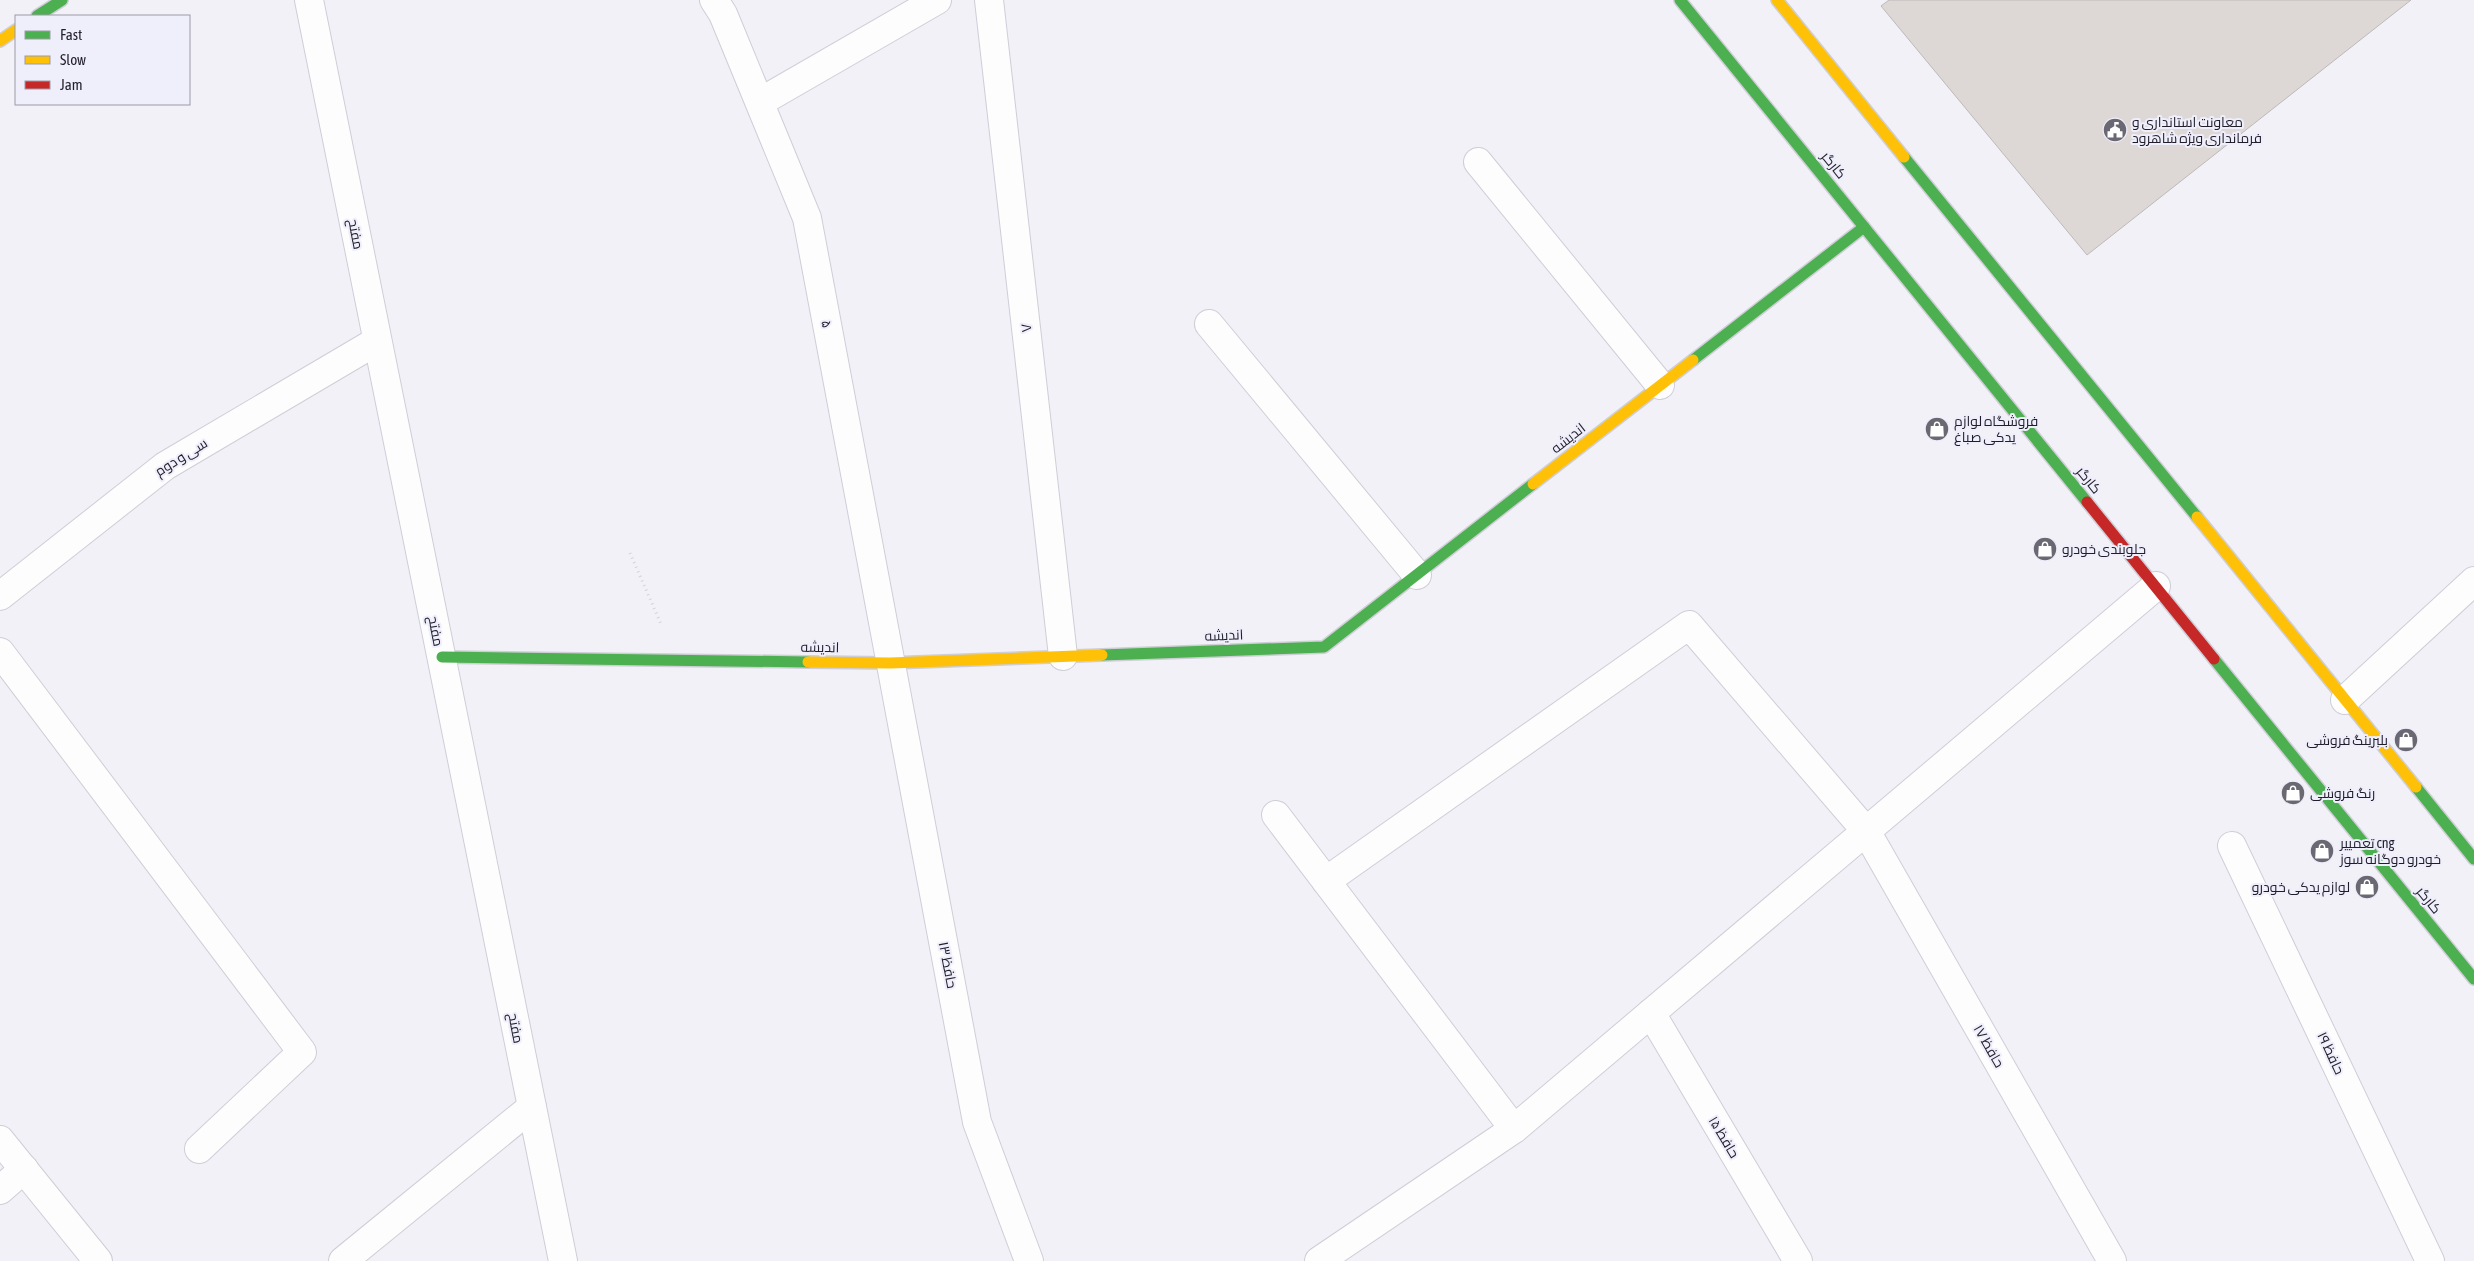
<svg xmlns="http://www.w3.org/2000/svg" width="2474" height="1261" font-family="'Asap Condensed',Cairo,sans-serif">
<style>
.building{fill:#ddd7d6;stroke:#beb9b8}
.lines{fill:none;stroke-linecap:round;stroke-linejoin:round}
.street-casing{stroke:#cfced7;stroke-width:30}
.fast-casing{stroke:#cfced7;stroke-width:14}
.slow-casing{stroke:#cfced7;stroke-width:14}
.jam-casing{stroke:#cfced7;stroke-width:14}
.path{stroke:#d3d2d4;stroke-width:3;stroke-dasharray:1 4;stroke-linecap:butt}
.street{stroke:#fdfdfe;stroke-width:28}
.fast{stroke:#4caf50;stroke-width:11}
.slow{stroke:#ffc107;stroke-width:11}
.jam{stroke:#c62828;stroke-width:11}
.labels{text-anchor:middle;stroke-width:4;stroke-linejoin:round;paint-order:stroke}
.poi-label{font-size:14px;fill:#201e2a;stroke:#efeefb;text-anchor:start}
.street-label{font-size:14px;fill:#201e2a;stroke:#efeefb}
</style>
<rect width="100%" height="100%" fill="#f2f1f8"/>
<path class="building" d="M 1889,0 L 2411,0 L 2087,255 L 1881,6 Z"/>
<g class="lines">
<g class="street-casing">
<g id="street">
<path d="M 309,0 L 563,1261"/>
<path d="M 714,0 L 723,14 L 807,218 L 977,1122 L 1029,1261"/>
<path d="M 989,0 L 1063,656"/>
<path d="M 760,102 L 937,0"/>
<path d="M 1478,162 L 1660,385"/>
<path d="M 1209,324 L 1417,575"/>
<path d="M 0,596 L 165,466 L 377,341"/>
<path d="M 0,652 L 302,1052 L 199,1149"/>
<path d="M 2345,700 L 2474,581"/>
<path d="M 1276,815 L 1514,1129"/>
<path d="M 2232,846 L 2430,1261"/>
<path d="M 1326,881 L 1689,625 L 1866,831 L 2112,1261"/>
<path d="M 1651,1013 L 1798,1261"/>
<path d="M 0,1140 L 98,1261"/>
<path d="M 0,1190 L 24,1169"/>
<path d="M 343,1261 L 532,1107"/>
<path d="M 1319,1261 L 1514,1129 L 2156,586"/>
</g>
</g>
<g class="fast-casing">
<g id="fast">
<path d="M 1680,0 L 2087,502"/>
<path d="M 37,16 L 62,0"/>
<path d="M 1904,157 L 2197,517"/>
<path d="M 1693,360 L 1864,227"/>
<path d="M 1102,655 L 1324,647 L 1533,484"/>
<path d="M 442,657 L 808,662"/>
<path d="M 2214,659 L 2474,979"/>
<path d="M 2416,787 L 2474,859"/>
</g>
</g>
<g class="slow-casing">
<g id="slow">
<path d="M 1777,0 L 1904,157"/>
<path d="M 0,41 L 16,30"/>
<path d="M 1533,484 L 1693,360"/>
<path d="M 2197,517 L 2416,787"/>
<path d="M 808,662 L 890,663 L 1102,655"/>
</g>
</g>
<g class="jam-casing">
<path id="jam" d="M 2087,502 L 2214,659"/>
</g>
<path class="path" d="M 630,553 L 661,624"/>
<use href="#street" class="street"/>
<use href="#fast" class="fast"/>
<use href="#slow" class="slow"/>
<use href="#jam" class="jam"/>
</g>
<defs>
<g id="civic-disc" transform="scale(1.25)"><circle r="9.5" fill="#6a6872" stroke="#efeefb"/><path d="M-.6-6.5H3V-4.5H.6V-3L4-1V1h2V6H-6V1h2V-1L-.6-3ZM-1.2 2.5V6h2.4V2.5Z" fill="#fff"/></g>
<g id="shop-disc" transform="scale(1.25)"><circle r="9.5" fill="#6a6872" stroke="#efeefb"/><path d="M-5-2.5h2.3a2.7 3.5 0 0 1 5.4 0H5L5.5 6h-11ZM-1.5-2.5h3a1.5 2.3 0 0 0-3 0Z" fill="#fff"/></g>
</defs>
<g fill-rule="evenodd">
<use href="#civic-disc" x="2115" y="130"/>
<use href="#shop-disc" x="1937" y="429"/>
<use href="#shop-disc" x="2045" y="549"/>
<use href="#shop-disc" x="2406" y="740"/>
<use href="#shop-disc" x="2293" y="793"/>
<use href="#shop-disc" x="2322" y="851"/>
<use href="#shop-disc" x="2367" y="887"/>
</g>
<g class="labels">
<g class="poi-label">
<text x="2132" y="127">معاونت استانداری و<tspan x="2132" dy="16">فرمانداری ویژه شاهرود</tspan></text>
<text x="1954" y="426">فروشگاه لوازم<tspan x="1954" dy="16">یدکی صباغ</tspan></text>
<text x="2062" y="554">جلوبندی خودرو</text>
<text x="2388" y="745" text-anchor="end">بلبرینگ فروشی</text>
<text x="2310" y="798">رنگ فروشی</text>
<text x="2340" y="848">تعمییر cng<tspan x="2340" dy="16">خودرو دوگانه سوز</tspan></text>
<text x="2350" y="892" text-anchor="end">لوازم یدکی خودرو</text>
</g>
<g class="street-label">
<text transform="translate(1834 165) rotate(51)" y="5">کارگر</text>
<text transform="translate(356 234) rotate(79)" y="5">مفتح</text>
<text transform="translate(827 324) rotate(79)" y="5">۵</text>
<text transform="translate(1026 328) rotate(-96)" y="5">۷</text>
<text transform="translate(1568 438) rotate(-38)" y="5">اندیشه</text>
<text transform="translate(181 457) rotate(-32)" y="5">سی و دوم</text>
<text transform="translate(2089 480) rotate(51)" y="5">کارگر</text>
<text transform="translate(436 631) rotate(79)" y="5">مفتح</text>
<text transform="translate(1224 635) rotate(-2)" y="5">اندیشه</text>
<text transform="translate(820 647) rotate(1)" y="5">اندیشه</text>
<text transform="translate(2429 900) rotate(51)" y="5">کارگر</text>
<text transform="translate(948 965) rotate(79)" y="5">حافظ ۱۳</text>
<text transform="translate(516 1028) rotate(79)" y="5">مفتح</text>
<text transform="translate(1989 1046) rotate(60)" y="5">حافظ ۱۷</text>
<text transform="translate(2331 1053) rotate(65)" y="5">حافظ ۱۹</text>
<text transform="translate(1724 1137) rotate(59)" y="5">حافظ ۱۵</text>
</g>
</g>
<rect x="15" y="15" width="175" height="90" fill="#efeefb" stroke="#9c9ba7"/>
<rect x="25" y="31" width="25" height="8" fill="#4caf50" stroke="#9c9ba7"/>
<text x="60" y="40" font-size="15" fill="#201e2a">Fast</text>
<rect x="25" y="56" width="25" height="8" fill="#ffc107" stroke="#9c9ba7"/>
<text x="60" y="65" font-size="15" fill="#201e2a">Slow</text>
<rect x="25" y="81" width="25" height="8" fill="#c62828" stroke="#9c9ba7"/>
<text x="60" y="90" font-size="15" fill="#201e2a">Jam</text>
</svg>
